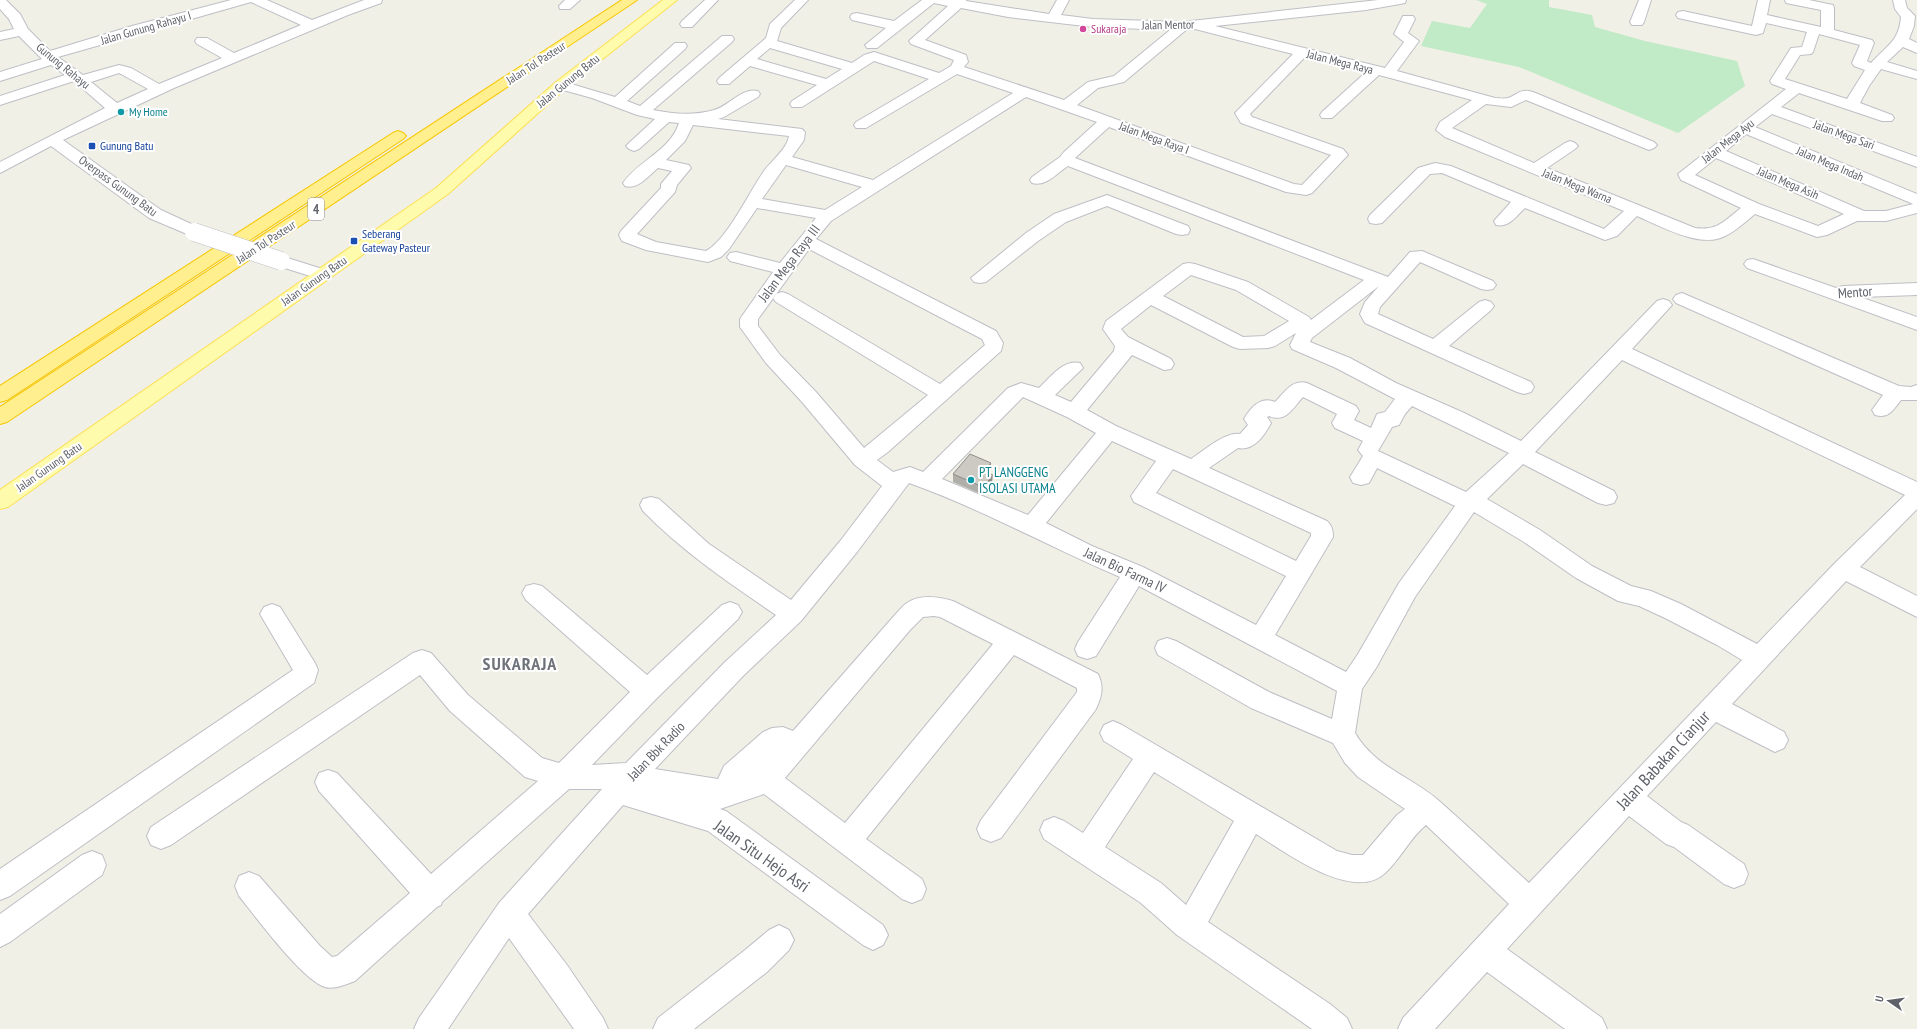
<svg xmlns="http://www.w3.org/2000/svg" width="1917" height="1029" font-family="'PT Sans Narrow',sans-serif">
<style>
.green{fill:#c1eac6}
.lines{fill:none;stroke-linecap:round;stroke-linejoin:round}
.minor-casing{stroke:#bebfc6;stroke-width:2}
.major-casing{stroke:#fce054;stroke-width:2}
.highway-casing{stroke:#f7c600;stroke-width:2}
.minor{fill:#fff;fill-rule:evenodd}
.major{fill:#fffbad;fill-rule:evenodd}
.highway{fill:#ffef8f;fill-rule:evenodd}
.minor-bridge-casing{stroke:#bebfc6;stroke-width:19;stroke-linecap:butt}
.minor-bridge{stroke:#fff;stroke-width:18}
.wall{fill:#afaea8}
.shaded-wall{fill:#8f8d88}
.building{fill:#cccac3;stroke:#8f8d88}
.hotel-dot{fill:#d1479c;stroke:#fff;stroke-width:1.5}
.culture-dot{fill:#0f9aa8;stroke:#fff;stroke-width:1.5}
.transit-dot{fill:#1a4fb4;stroke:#fff;stroke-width:1.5}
.labels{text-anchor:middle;stroke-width:4;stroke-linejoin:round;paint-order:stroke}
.far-street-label{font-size:12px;fill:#5e6168;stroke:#fff}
.far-hotel-label{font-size:12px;fill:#b23c85;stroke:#fff;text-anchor:start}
.far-culture-label{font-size:12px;fill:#0d838f;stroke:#fff;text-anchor:start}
.far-transit-label{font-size:12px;fill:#164399;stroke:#fff;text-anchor:start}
.shield{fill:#fff;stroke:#8e9095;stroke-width:1}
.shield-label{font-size:13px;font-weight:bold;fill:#5e6168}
.street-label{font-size:14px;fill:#5e6168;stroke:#fff}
.culture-label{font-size:14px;fill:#0d838f;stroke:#fff;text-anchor:start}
.near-street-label{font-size:17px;fill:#5e6168;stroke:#fff}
.district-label{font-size:18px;font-weight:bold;letter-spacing:1px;fill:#6e737a;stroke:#fff}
</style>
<rect width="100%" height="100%" fill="#f1f0e6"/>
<path class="green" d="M 1476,0 L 1549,0 L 1549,7 L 1592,15 L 1595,27 L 1645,41 L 1737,61 L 1745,86 L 1678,133 L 1519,67 L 1421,46 L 1432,21 L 1470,28 L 1487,4 Z"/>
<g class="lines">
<g class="minor-casing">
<g id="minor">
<path d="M 0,0 L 6,0 L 20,14 L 28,29 L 50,51 L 132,26 L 231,0 L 267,0 L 312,20 L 364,0 L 382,0 L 381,3 L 348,15 L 174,88 L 63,140 L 161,210 L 200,228 L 202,232 L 200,236 L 194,237 L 149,218 L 51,146 L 0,173 L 0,162 L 105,108 L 74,81 L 0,105 L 0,96 L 65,75 L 51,65 L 0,81 L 0,72 L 42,59 L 19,36 L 0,40 L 0,32 L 14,29 L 9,19 L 0,9 ZM 251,2 L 301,25 L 234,53 L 207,38 L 197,38 L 195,41 L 197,44 L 222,58 L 159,84 L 131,68 L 119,65 L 83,75 L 58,57 ZM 119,73 L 121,74 L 148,89 L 117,103 L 91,82 Z"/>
<path d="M 565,0 L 580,0 L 570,9 L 560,9 L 559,6 Z"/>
<path d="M 705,0 L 718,0 L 692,27 L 682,27 L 680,24 L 682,21 Z"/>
<path d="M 795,0 L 808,0 L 781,28 L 777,41 L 852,63 L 864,55 L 874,52 L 939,73 L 951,66 L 954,60 L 911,44 L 909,41 L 948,6 L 934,3 L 877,48 L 867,48 L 865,45 L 886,28 L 852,20 L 850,17 L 852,14 L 857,13 L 894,21 L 922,0 L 966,0 L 966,1 L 1049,14 L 1057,0 L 1069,0 L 1061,15 L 1093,19 L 1182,22 L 1378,0 L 1406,0 L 1405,3 L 1400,4 L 1366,10 L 1215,26 L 1385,68 L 1404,42 L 1394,34 L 1403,16 L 1413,16 L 1415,19 L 1408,33 L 1419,41 L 1397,71 L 1495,98 C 1498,98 1504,99 1508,98 C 1518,95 1519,88 1533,92 L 1654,142 L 1657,145 L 1654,148 L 1649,150 L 1644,148 L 1526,100 L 1511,107 L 1486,104 L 1452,128 L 1534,163 L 1565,143 L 1570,141 L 1575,143 L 1578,146 L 1575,149 L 1547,168 L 1695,228 C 1718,231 1724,221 1741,208 L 1681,180 L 1678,174 L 1786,89 L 1772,84 L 1770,81 L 1791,48 L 1802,47 L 1807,32 L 1766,23 L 1763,33 L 1756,35 L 1678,18 L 1676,15 L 1678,12 L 1683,11 L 1752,26 L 1758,0 L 1770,0 L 1767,15 L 1821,27 L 1821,10 L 1786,3 L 1785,0 L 1809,0 L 1833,5 L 1834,8 L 1834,30 L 1872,40 L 1874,43 L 1867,61 L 1871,63 C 1886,46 1899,42 1901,17 L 1895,9 L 1893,0 L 1905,0 L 1907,8 L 1915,16 L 1914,26 L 1909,39 L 1917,43 L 1917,53 L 1903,47 L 1887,62 L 1917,71 L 1917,79 L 1881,69 L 1869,86 L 1860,103 L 1892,115 L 1894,118 L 1892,121 L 1882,121 L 1799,93 L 1781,107 L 1917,157 L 1917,167 L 1772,114 L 1755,127 L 1917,194 L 1917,213 L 1886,221 L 1857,221 L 1827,235 L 1817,237 L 1755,214 C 1746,221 1736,231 1725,236 C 1701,249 1660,226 1637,216 L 1617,236 L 1605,240 L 1525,208 C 1516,216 1509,228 1496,225 L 1494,221 L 1511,202 L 1442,173 L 1430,174 L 1382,223 L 1376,224 L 1370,223 L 1368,219 L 1370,215 L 1418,168 L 1435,163 L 1451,166 L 1604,229 L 1624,211 L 1445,137 L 1436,130 L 1440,122 L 1472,100 L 1379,75 L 1332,118 L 1322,118 L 1320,115 L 1322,112 L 1366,72 L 1305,57 L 1250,114 L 1252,117 L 1343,149 L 1348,155 L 1345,158 L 1312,193 L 1306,195 L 1286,192 L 1109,127 L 1075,158 L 1388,277 L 1410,252 L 1422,251 L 1493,281 L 1496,285 L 1493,289 L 1487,290 L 1481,289 L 1420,262 L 1380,307 L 1378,314 L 1433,339 L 1479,302 L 1485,300 L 1491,302 L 1494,306 L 1491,310 L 1449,346 L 1531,382 L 1534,387 L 1531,392 L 1524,394 L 1517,392 L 1365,323 L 1360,314 L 1365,302 L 1379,286 L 1312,338 L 1310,342 L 1350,358 L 1396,383 L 1462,412 L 1521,441 L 1657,301 L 1663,299 L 1669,301 L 1672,305 L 1632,349 L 1917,482 L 1917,509 L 1860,567 L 1917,596 L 1917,617 L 1846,581 L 1732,704 L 1784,732 L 1788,740 L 1784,748 L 1775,752 L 1716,722 L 1647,796 L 1681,822 L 1688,825 L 1744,864 L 1748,874 L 1744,884 L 1734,888 L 1724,884 L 1674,847 L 1666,844 L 1629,816 L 1507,949 L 1602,1018 L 1607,1029 L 1565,1029 L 1487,972 L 1435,1029 L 1398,1029 L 1403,1018 L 1509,904 L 1426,825 C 1409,839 1400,860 1384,874 C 1352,902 1285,852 1256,834 L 1208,922 L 1330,1004 L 1347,1018 L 1352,1029 L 1312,1029 L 1177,935 L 1141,903 L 1044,839 L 1040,830 L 1044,821 L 1054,817 L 1064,821 L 1083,833 L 1133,759 L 1104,741 L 1100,733 L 1104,725 L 1113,721 L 1122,725 L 1337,851 L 1352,855 L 1363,855 L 1397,815 L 1405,809 L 1358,777 L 1345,763 L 1333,743 L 1251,708 L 1158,655 L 1155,648 L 1158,641 L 1167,638 L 1176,641 L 1269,692 L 1332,719 L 1337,691 L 1139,586 L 1096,656 L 1087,659 L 1078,656 L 1075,649 L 1078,642 L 1120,577 C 1049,547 982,509 909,483 L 857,552 L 801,621 L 743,676 L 655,769 L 718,779 L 724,766 L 763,732 L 772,728 L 783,727 L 793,731 L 894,616 C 898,612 902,606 907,603 C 920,594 940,597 953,601 L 1098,674 C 1104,687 1102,696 1096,709 L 1001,838 L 991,842 L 981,838 L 977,829 L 981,820 L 1077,692 L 1077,688 L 1014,655 L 866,839 L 922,879 L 926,889 L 922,899 L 912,903 L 902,899 L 764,794 L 720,809 L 726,811 L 883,925 L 888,935 L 883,945 L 873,950 L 863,945 L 708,831 L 623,805 L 528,914 L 567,965 L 603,1018 L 608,1029 L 574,1029 L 509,938 L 448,1029 L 414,1029 L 419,1018 L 499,903 L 602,789 L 569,789 L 442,902 L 441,905 L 437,907 L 355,981 C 347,984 334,990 325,987 C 302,980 256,917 239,896 L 235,886 L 239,876 L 249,872 L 259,876 L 320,946 L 332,957 L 337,956 L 410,893 L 319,791 L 315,782 L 319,773 L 328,770 L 337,773 L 431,874 L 538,781 L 525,777 L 450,711 L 420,675 L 171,845 L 161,849 L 151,845 L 147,836 L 151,827 L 413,653 L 422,650 L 431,653 L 468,695 L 542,758 L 559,763 L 630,692 L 526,600 L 522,593 L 526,586 L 534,584 L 542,586 L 647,675 L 722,605 L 730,602 L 738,605 L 742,612 L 738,619 L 656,699 L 592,765 L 626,763 L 725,662 L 776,615 C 729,583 683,552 643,511 L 640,505 L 643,499 L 651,497 L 659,499 L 709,544 L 791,600 L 841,540 L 882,486 L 855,465 L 802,402 L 766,363 L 740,327 L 740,319 L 773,272 L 730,261 L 727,257 L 730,253 L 736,252 L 780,263 L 816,218 L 757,208 L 729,249 L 721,257 L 708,262 L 646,250 L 622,241 L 619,235 L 621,231 L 661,188 L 661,184 L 672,171 L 658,168 C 648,176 638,190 625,186 L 623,183 C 639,160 670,151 679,123 L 669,122 L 639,149 L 634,151 L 629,149 L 626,146 L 629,143 L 655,119 L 637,115 L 592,98 L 556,88 L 554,85 L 556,82 L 561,81 L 615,97 L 675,43 L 685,43 L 687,46 L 685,49 L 627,101 L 640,106 L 722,36 L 732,36 L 734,39 L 732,42 L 653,110 C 675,114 692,116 714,110 C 729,106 742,87 758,91 L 760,94 L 758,97 L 724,117 L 718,119 L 802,129 L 805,132 L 804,140 L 792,157 L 873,180 L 1013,93 L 957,74 L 866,128 L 856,128 L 854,125 L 856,122 L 929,79 L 874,61 L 802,107 L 792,107 L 790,104 L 792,101 L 817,85 L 750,66 L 729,84 L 719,84 L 717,81 L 719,78 L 766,38 L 770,24 ZM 961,8 L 1008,17 L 1093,27 L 1170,30 L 1114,76 L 1088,82 L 1064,100 L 964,67 L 968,62 L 966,55 L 925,40 ZM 1195,29 L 1293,54 L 1235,113 L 1241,123 L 1331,155 L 1302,185 L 1294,184 L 1077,105 L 1098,88 L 1124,82 L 1186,30 ZM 1819,34 L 1860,45 L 1852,63 L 1854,66 L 1865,70 L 1847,99 L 1785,79 L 1800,55 L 1811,54 L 1813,52 ZM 770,48 L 842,69 L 826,79 L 757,59 ZM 1026,97 L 1097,122 L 1064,152 L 1060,157 L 1032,177 L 1030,180 L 1032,183 C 1046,187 1057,173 1068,166 L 1364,280 L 1311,320 L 1309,317 L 1248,282 L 1195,264 L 1189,263 L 1183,264 L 1106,321 L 1103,329 L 1115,346 L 1114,351 L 1071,402 L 1055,395 L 1083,368 L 1080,363 C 1063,359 1050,378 1039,388 L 1021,383 L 1008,388 L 923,472 L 910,467 L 893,472 L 877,460 L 888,452 L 1001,351 L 1003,343 L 996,331 L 816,239 L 831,221 ZM 693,125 L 789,136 C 787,149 772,160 764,171 C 749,192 727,240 706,251 L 656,242 L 637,234 L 675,192 L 677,185 L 691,168 L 689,165 L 666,160 L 685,141 ZM 1746,134 L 1911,203 L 1913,204 L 1886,211 L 1864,211 L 1726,151 ZM 1716,158 L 1844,214 L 1818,226 L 1759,204 L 1695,175 ZM 786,165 L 862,187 L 825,210 L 762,199 ZM 809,249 L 982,339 L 985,345 L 940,384 L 788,294 L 782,292 L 776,294 L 773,298 L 776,302 L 928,395 L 864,448 L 816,392 L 780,355 L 758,326 L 758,319 ZM 1191,275 L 1236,290 L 1289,321 L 1264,336 L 1243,337 L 1163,296 ZM 1151,305 L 1233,347 L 1240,349 L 1268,348 L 1275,346 L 1296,333 L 1290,345 L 1292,349 L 1336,368 L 1395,399 L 1385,412 L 1377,414 L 1371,428 L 1354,420 L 1359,411 L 1356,406 L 1307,383 C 1292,379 1285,392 1275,402 C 1261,396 1251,407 1244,419 L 1248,425 L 1240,434 C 1226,431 1203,451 1191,459 L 1116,426 L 1087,410 L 1132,355 L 1164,370 L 1171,369 L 1174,364 L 1171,359 L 1128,337 L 1121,329 ZM 1622,360 L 1905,495 L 1835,563 L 1757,644 L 1681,604 L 1651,591 L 1631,586 L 1592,566 L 1540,530 L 1487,499 L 1523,464 L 1598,503 L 1606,505 L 1614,503 L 1617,497 L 1614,491 L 1535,452 ZM 1023,397 L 1067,417 L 1096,433 L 1028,515 L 942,479 ZM 1303,397 L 1337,414 L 1332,423 L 1335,428 L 1363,441 L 1358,450 L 1363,456 L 1350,477 L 1353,483 L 1361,485 L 1369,483 L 1377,468 L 1455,506 L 1399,583 L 1358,654 L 1346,672 L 1275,635 L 1333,537 C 1333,530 1332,526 1327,521 L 1209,468 L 1238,448 C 1254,451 1264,436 1271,423 L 1267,417 L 1269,416 C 1286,423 1292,409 1303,397 ZM 1412,406 L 1509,453 L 1466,492 L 1378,451 L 1392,427 L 1399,425 L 1405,414 ZM 1112,441 L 1156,461 L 1131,496 L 1134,502 L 1286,576 L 1256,625 L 1143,567 L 1092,546 L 1046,523 ZM 1173,469 L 1311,533 L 1311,536 L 1296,561 L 1156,493 ZM 1474,512 L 1524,542 L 1576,578 L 1618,601 L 1639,606 L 1665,618 L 1717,645 L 1742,660 L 1529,883 C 1498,855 1469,827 1438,800 C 1409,775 1376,768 1355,733 L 1362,689 L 1376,668 L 1415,597 ZM 934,616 L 940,617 L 993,644 L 845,823 L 785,778 L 910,630 L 923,617 ZM 1154,772 L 1234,821 L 1186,905 L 1161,883 L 1105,847 Z"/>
<path d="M 1639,0 L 1651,0 L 1644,22 L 1642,25 L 1632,25 L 1630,22 Z"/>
<path d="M 1107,195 L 1188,226 L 1190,230 L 1188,234 L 1182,235 L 1176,234 L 1107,206 L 1066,222 L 1038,241 L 986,282 L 980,283 L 974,282 L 971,278 L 1026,233 L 1054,214 Z"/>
<path d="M 281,256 L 329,271 L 332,275 L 329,279 L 323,280 L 275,265 L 272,261 L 275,257 Z"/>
<path d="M 1753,259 L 1836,288 L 1843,286 L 1917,283 L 1917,295 L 1860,297 L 1917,317 L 1917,330 L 1747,268 L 1744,264 L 1747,260 Z"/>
<path d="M 1682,293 L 1899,386 L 1911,387 L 1917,385 L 1917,400 L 1901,400 C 1893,410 1889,419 1875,415 L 1872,410 L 1883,395 L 1676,303 L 1673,299 L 1676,295 Z"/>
<path d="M 272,604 L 280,607 L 315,663 L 318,670 L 314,683 L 10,896 L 0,900 L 0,869 L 293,670 L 260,614 L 264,607 Z"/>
<path d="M 92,851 L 102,855 L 106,865 L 102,875 L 10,942 L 0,947 L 0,914 L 82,855 Z"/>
<path d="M 779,925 L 789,930 L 794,940 L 789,950 L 767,972 L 694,1029 L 653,1029 L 658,1018 L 745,950 L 769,930 Z"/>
</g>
</g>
<g class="major-casing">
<path id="major" d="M 663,0 L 677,0 L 566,88 L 448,194 L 8,507 L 0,509 L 0,490 L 436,188 L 556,82 Z"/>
</g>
<g class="highway-casing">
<g id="highway">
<path d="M 622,0 L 637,0 L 7,422 L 0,424 L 0,407 Z"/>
<path d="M 398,131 L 403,133 L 406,136 L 403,139 L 7,400 L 0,402 L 0,386 L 393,133 Z"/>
</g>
</g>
<use href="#minor" class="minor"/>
<use href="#major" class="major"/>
<use href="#highway" class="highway"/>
<g class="minor-bridge-casing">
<path id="minor-bridge" d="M 194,232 L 281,261"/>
</g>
<use href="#minor-bridge" class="minor-bridge"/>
</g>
<path class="wall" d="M 991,470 L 989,473 L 992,482 L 983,495 L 953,482 L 953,474 Z"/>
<g class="shaded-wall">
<path d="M 991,463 L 991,470 L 984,479 L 984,471 Z"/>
<path d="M 993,475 L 992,482 L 983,495 L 983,487 Z"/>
</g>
<path class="building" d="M 970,454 L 991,463 L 984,471 L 993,475 L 983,487 L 953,474 Z"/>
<circle class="hotel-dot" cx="1083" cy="29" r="4"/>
<g class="culture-dot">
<circle cx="121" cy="112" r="4"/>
<circle cx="971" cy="480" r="4"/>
</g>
<g class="transit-dot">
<rect x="88" y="142" width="8" height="8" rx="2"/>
<rect x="350" y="237" width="8" height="8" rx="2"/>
</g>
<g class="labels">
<g class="far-street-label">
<text transform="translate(1168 25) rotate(-1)" y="4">Jalan Mentor</text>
<text transform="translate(146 28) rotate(-16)" y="4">Jalan Gunung Rahayu I</text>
<text transform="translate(1340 62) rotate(14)" y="4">Jalan Mega Raya</text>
<text transform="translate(536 63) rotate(-33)" y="4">Jalan Tol Pasteur</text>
<text transform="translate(63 66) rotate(39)" y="4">Gunung Rahayu</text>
<text transform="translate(568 81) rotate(-39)" y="4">Jalan Gunung Batu</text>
<text transform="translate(1844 135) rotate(20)" y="4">Jalan Mega Sari</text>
<text transform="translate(1154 138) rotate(20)" y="4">Jalan Mega Raya I</text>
<text transform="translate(1728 141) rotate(-38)" y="4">Jalan Mega Ayu</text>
<text transform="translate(1830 164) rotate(23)" y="4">Jalan Mega Indah</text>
<text transform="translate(1788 183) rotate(23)" y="4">Jalan Mega Asih</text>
<text transform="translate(118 186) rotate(36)" y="4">Overpass Gunung Batu</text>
<text transform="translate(1577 186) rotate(22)" y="4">Jalan Mega Warna</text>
<text transform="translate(266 242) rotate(-33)" y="4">Jalan Tol Pasteur</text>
<text transform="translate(314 281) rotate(-35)" y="4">Jalan Gunung Batu</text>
<text transform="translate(49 467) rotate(-35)" y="4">Jalan Gunung Batu</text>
</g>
<g class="far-hotel-label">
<text x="1091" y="33">Sukaraja</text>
</g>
<g class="far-culture-label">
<text x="129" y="116">My Home</text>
</g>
<g class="far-transit-label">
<text x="100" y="150">Gunung Batu</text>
<text x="362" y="238">Seberang<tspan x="362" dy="14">Gateway Pasteur</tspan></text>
</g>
<rect class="shield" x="308" y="198" width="16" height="22" rx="3"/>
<g class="shield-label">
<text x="316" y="214">4</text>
</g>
<g class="street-label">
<text transform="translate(789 263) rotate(-53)" y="5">Jalan Mega Raya III</text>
<text transform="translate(1855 292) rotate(-4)" y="5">Mentor</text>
<text transform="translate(1125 570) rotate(25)" y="5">Jalan Bio Farma IV</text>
<text transform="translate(656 751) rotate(-46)" y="5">Jalan Bbk Radio</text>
</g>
<g class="culture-label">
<text x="979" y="477">PT LANGGENG<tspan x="979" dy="16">ISOLASI UTAMA</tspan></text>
</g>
<g class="near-street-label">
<text transform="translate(1663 760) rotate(-47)" y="6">Jalan Babakan Cianjur</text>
<text transform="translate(762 856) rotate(35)" y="6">Jalan Situ Hejo Asri</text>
</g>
<g class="district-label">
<text x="520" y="670">SUKARAJA</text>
</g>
</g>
<g transform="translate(1889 1001) rotate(283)" stroke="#ffffff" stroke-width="3" paint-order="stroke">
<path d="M0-3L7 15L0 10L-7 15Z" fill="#5e6168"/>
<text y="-6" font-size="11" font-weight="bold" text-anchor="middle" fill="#5e6168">U</text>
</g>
</svg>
